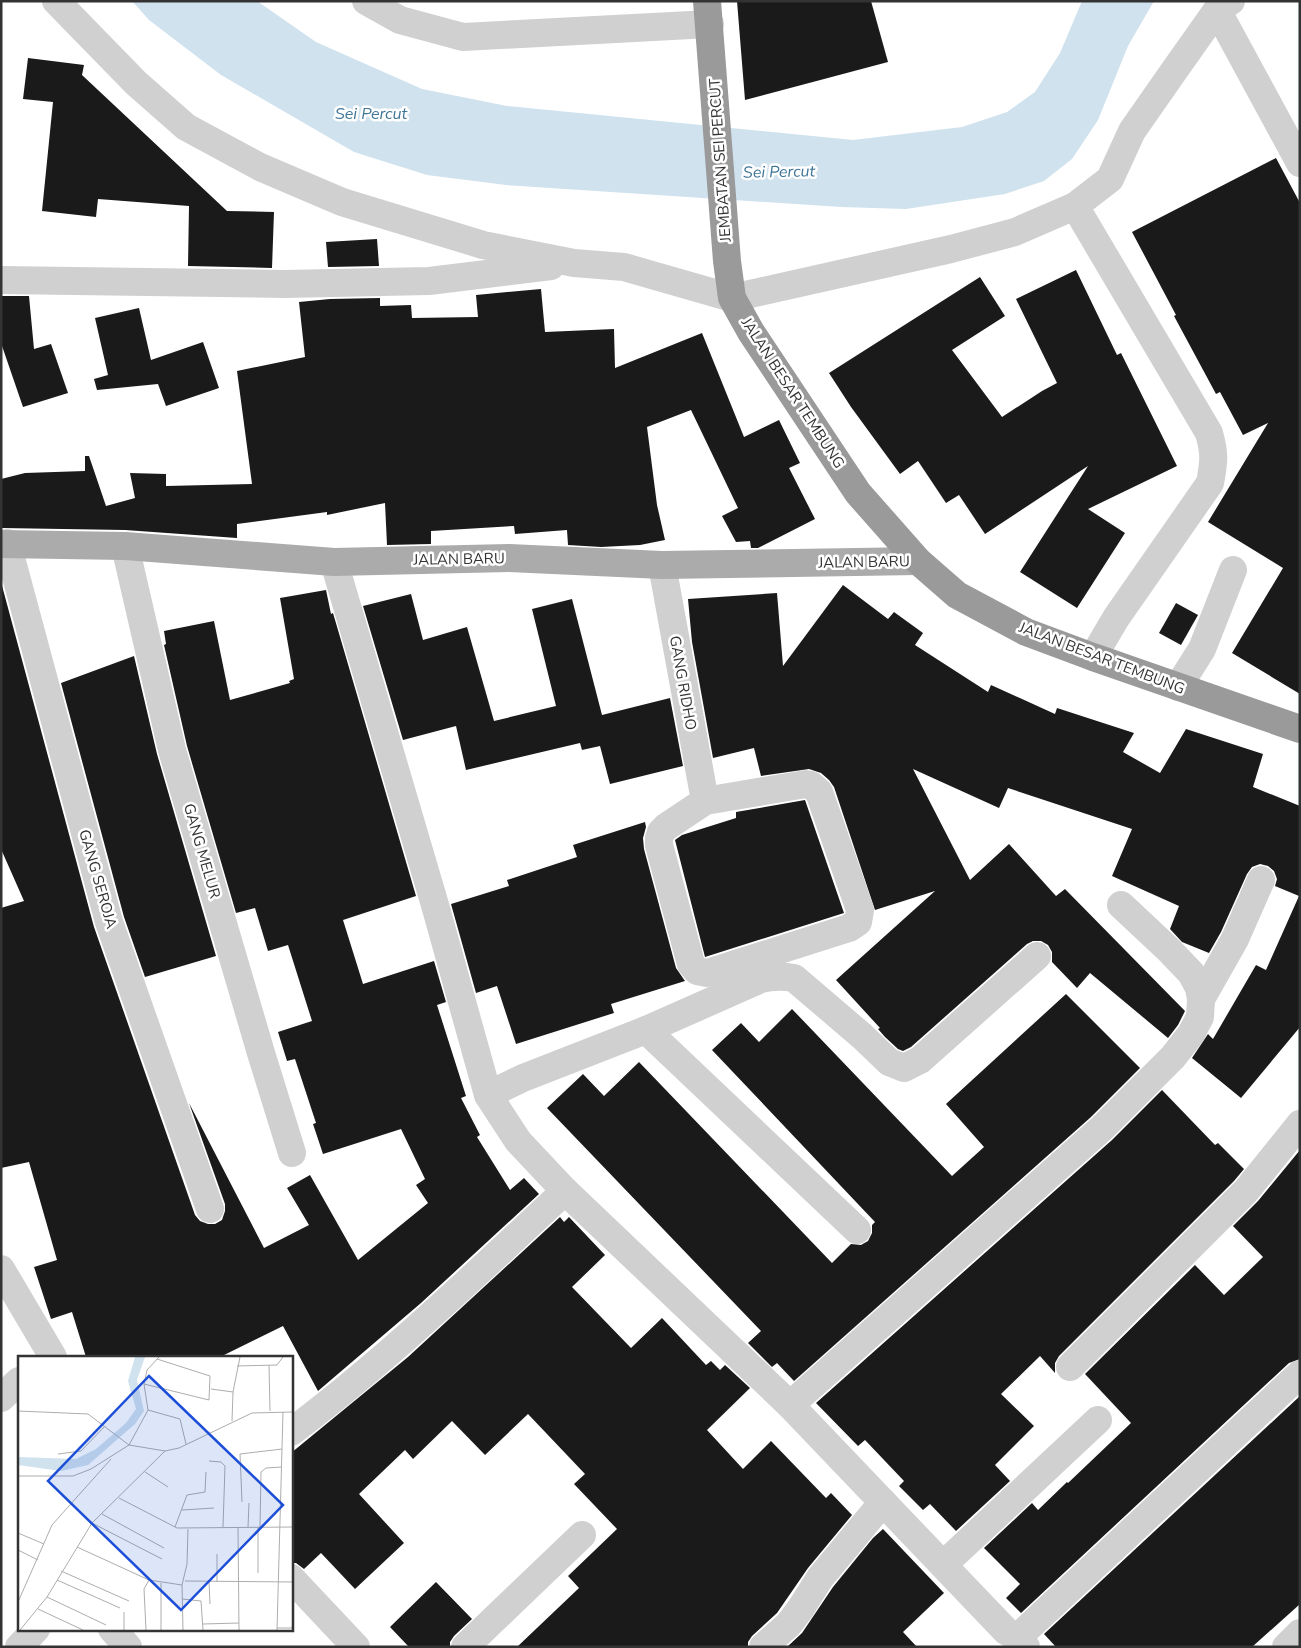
<svg xmlns="http://www.w3.org/2000/svg" width="1301" height="1648" font-family="'Nunito Sans',sans-serif">
<style>
.water{fill:#cfe2ee}
.building{fill:#1a1a1a}
.lines{fill:none;stroke-linecap:round;stroke-linejoin:round}
.minor{stroke:#d0d0d0;stroke-width:28}
.major{stroke:#ababab;stroke-width:28}
.highway{stroke:#9a9a9a;stroke-width:28}
.labels{text-anchor:middle;stroke-width:5;stroke-linejoin:round;paint-order:stroke}
.street-label{font-size:15px;fill:#333;stroke:#fff}
.water-label{font-size:16px;font-style:italic;fill:#3f7597;stroke:#fff}
.inset-road{fill:none;stroke:#adadad;stroke-width:1}
.view{fill:#1d4ed8;fill-opacity:0.15;stroke:#1d4ed8;stroke-width:2.5}
.inset-edge{fill:none;stroke:#333;stroke-width:2.5}
</style>
<rect width="100%" height="100%" fill="#fff"/>
<path class="water" d="M 132,1 L 257,1 L 316,42 L 422,89 L 507,106 L 853,140 L 962,127 L 1007,112 L 1035,92 L 1060,53 L 1082,1 L 1154,1 L 1128,46 L 1098,120 L 1072,159 L 1044,181 L 1005,194 L 906,209 L 841,207 L 506,185 L 427,175 L 354,152 L 221,75 L 149,20 Z"/>
<g class="building">
<path d="M 737,1 L 871,1 L 888,62 L 745,100 Z"/>
<path d="M 28,58 L 84,65 L 82,75 L 227,211 L 274,212 L 272,268 L 188,266 L 189,206 L 98,199 L 96,217 L 42,211 L 53,102 L 23,99 Z"/>
<path d="M 1276,158 L 1300,203 L 1300,694 L 1232,653 L 1283,568 L 1208,522 L 1268,423 L 1243,435 L 1220,392 L 1216,394 L 1174,316 L 1176,315 L 1132,232 Z"/>
<path d="M 377,239 L 379,266 L 328,267 L 326,242 Z"/>
<path d="M 1076,270 L 1117,355 L 1121,353 L 1177,466 L 1088,509 L 1125,533 L 1077,608 L 1020,572 L 1088,466 L 985,534 L 959,495 L 946,503 L 918,461 L 900,474 L 851,407 L 829,373 L 980,277 L 1005,316 L 952,350 L 1002,417 L 1042,391 L 1057,383 L 1016,299 Z"/>
<path d="M 541,289 L 545,332 L 614,329 L 615,368 L 702,333 L 744,437 L 779,420 L 800,463 L 789,468 L 815,519 L 758,548 L 751,548 L 750,541 L 736,542 L 722,516 L 738,508 L 691,410 L 647,427 L 657,505 L 665,540 L 640,545 L 601,547 L 568,545 L 567,530 L 515,534 L 514,526 L 431,531 L 431,544 L 387,545 L 385,503 L 327,515 L 327,512 L 237,524 L 237,538 L 125,530 L 1,528 L 1,479 L 25,473 L 85,471 L 85,456 L 89,456 L 106,506 L 135,498 L 130,473 L 166,474 L 166,486 L 252,484 L 237,371 L 305,357 L 299,302 L 330,299 L 380,298 L 380,306 L 411,305 L 412,318 L 478,317 L 476,295 Z"/>
<path d="M 1,296 L 29,296 L 34,349 L 51,344 L 68,393 L 23,407 L 1,343 Z"/>
<path d="M 139,308 L 151,360 L 203,342 L 219,388 L 166,406 L 158,384 L 97,390 L 94,379 L 108,375 L 95,318 Z"/>
<path d="M 1,582 L 94,927 L 195,1215 L 200,1221 L 208,1224 L 215,1224 L 222,1220 L 225,1211 L 225,1204 L 189,1103 L 264,1248 L 309,1225 L 287,1188 L 310,1175 L 358,1260 L 428,1203 L 416,1185 L 425,1179 L 401,1129 L 323,1154 L 313,1124 L 316,1123 L 295,1059 L 287,1061 L 278,1032 L 312,1021 L 288,945 L 268,951 L 255,908 L 236,913 L 187,746 L 164,645 L 166,644 L 164,631 L 214,621 L 230,700 L 290,683 L 289,681 L 294,679 L 280,598 L 326,590 L 331,614 L 333,613 L 416,896 L 343,920 L 363,984 L 434,961 L 446,1002 L 437,1005 L 466,1096 L 461,1098 L 480,1135 L 477,1137 L 510,1190 L 524,1178 L 539,1194 L 421,1303 L 318,1391 L 283,1326 L 220,1357 L 86,1357 L 72,1312 L 51,1319 L 34,1267 L 57,1260 L 29,1162 L 1,1168 L 1,908 L 24,901 L 1,849 Z"/>
<path d="M 843,585 L 888,619 L 894,612 L 923,633 L 915,645 L 988,692 L 991,685 L 1055,714 L 1057,708 L 1134,733 L 1123,752 L 1160,773 L 1186,729 L 1263,754 L 1253,787 L 1300,806 L 1300,1027 L 1241,1098 L 1192,1058 L 1208,1034 L 1213,1039 L 1256,965 L 1266,970 L 1299,896 L 1275,886 L 1277,879 L 1274,871 L 1268,866 L 1260,864 L 1252,867 L 1247,874 L 1221,932 L 1209,953 L 1182,942 L 1170,929 L 1179,906 L 1112,876 L 1132,829 L 1008,788 L 999,808 L 913,769 L 970,880 L 1009,844 L 1056,896 L 1065,889 L 1185,1011 L 1178,1025 L 1168,1038 L 1090,973 L 1077,988 L 1052,962 L 1052,952 L 1048,945 L 1041,941 L 1033,941 L 1027,944 L 911,1047 L 903,1051 L 898,1049 L 885,1037 L 878,1029 L 880,1028 L 836,980 L 935,891 L 875,910 L 834,787 L 829,780 L 821,773 L 809,769 L 761,776 L 754,748 L 713,758 L 692,642 L 688,599 L 777,593 L 783,666 Z"/>
<path d="M 411,594 L 423,640 L 467,627 L 494,721 L 556,706 L 532,609 L 572,599 L 602,715 L 670,698 L 683,766 L 610,784 L 600,746 L 582,750 L 580,743 L 466,770 L 456,726 L 403,740 L 363,606 Z"/>
<path d="M 1176,603 L 1198,615 L 1181,645 L 1159,633 Z"/>
<path d="M 134,656 L 157,754 L 216,956 L 145,977 L 124,917 L 61,683 Z"/>
<path d="M 805,800 L 844,913 L 705,957 L 675,840 L 682,835 L 736,818 L 736,812 Z"/>
<path d="M 645,822 L 646,827 L 643,838 L 644,849 L 676,968 L 685,981 L 611,1004 L 614,1013 L 516,1044 L 497,986 L 476,993 L 451,904 L 509,886 L 507,880 L 577,857 L 573,845 Z"/>
<path d="M 1066,994 L 1140,1068 L 1091,1117 L 794,1381 L 777,1363 L 772,1367 L 748,1343 L 761,1331 L 547,1108 L 583,1074 L 604,1096 L 639,1062 L 832,1263 L 851,1244 L 861,1245 L 868,1241 L 872,1233 L 872,1225 L 875,1222 L 712,1050 L 741,1023 L 759,1042 L 792,1009 L 952,1176 L 984,1147 L 946,1104 Z"/>
<path d="M 1162,1090 L 1215,1145 L 1218,1143 L 1244,1169 L 1234,1181 L 1059,1356 L 1055,1363 L 1055,1373 L 1040,1356 L 1001,1394 L 1034,1426 L 995,1465 L 1010,1481 L 956,1531 L 930,1504 L 923,1510 L 899,1486 L 904,1481 L 865,1440 L 858,1446 L 816,1403 L 1112,1140 Z"/>
<path d="M 1300,1150 L 1300,1359 L 1289,1363 L 1021,1613 L 1006,1598 L 1020,1584 L 984,1548 L 1032,1503 L 1038,1510 L 1067,1482 L 1068,1483 L 1131,1423 L 1085,1374 L 1195,1265 L 1224,1295 L 1263,1257 L 1233,1226 L 1258,1201 Z"/>
<path d="M 560,1217 L 564,1222 L 569,1217 L 605,1255 L 572,1287 L 631,1348 L 662,1318 L 706,1365 L 711,1361 L 720,1370 L 725,1365 L 750,1388 L 707,1430 L 743,1469 L 771,1441 L 826,1498 L 831,1493 L 852,1515 L 808,1568 L 777,1613 L 752,1636 L 748,1642 L 748,1647 L 517,1647 L 579,1588 L 568,1576 L 617,1529 L 574,1484 L 585,1474 L 528,1414 L 485,1455 L 452,1421 L 413,1459 L 405,1450 L 359,1494 L 404,1543 L 355,1589 L 321,1553 L 304,1569 L 296,1563 L 291,1563 L 291,1453 L 408,1357 Z"/>
<path d="M 1300,1396 L 1300,1604 L 1252,1647 L 1056,1647 L 1044,1634 Z"/>
<path d="M 883,1529 L 944,1593 L 903,1632 L 917,1647 L 787,1647 L 802,1633 L 833,1587 L 873,1538 Z"/>
<path d="M 436,1582 L 472,1619 L 454,1636 L 450,1642 L 450,1647 L 409,1647 L 390,1627 Z"/>
</g>
<g class="lines">
<g class="minor">
<path d="M 56,1 L 136,83 L 186,127 L 260,167 L 342,202 L 483,245 L 574,263 L 624,267 L 732,298 L 951,249 L 1015,232 L 1075,206 L 1110,179 L 1132,131 L 1176,68 L 1217,10 L 1231,1"/>
<path d="M 366,1 L 400,20 L 463,37 L 710,24"/>
<path d="M 1217,10 L 1300,163"/>
<path d="M 1075,206 L 1209,433 C 1215,454 1214,462 1210,483 L 1116,618 L 1093,657"/>
<path d="M 1,280 L 284,284 L 429,281 L 551,266"/>
<path d="M 7,543 L 109,922 L 210,1209"/>
<path d="M 125,546 L 172,750 L 261,1053 L 292,1153"/>
<path d="M 334,562 L 435,905 L 488,1095 L 518,1141 L 565,1191 L 790,1405 L 1006,1631 L 1017,1638 L 1026,1647"/>
<path d="M 662,565 L 705,801"/>
<path d="M 1178,687 L 1202,649 L 1233,570"/>
<path d="M 806,784 L 811,785 L 819,792 L 860,910 L 858,922 L 849,928 L 707,973 L 697,971 L 691,964 L 659,845 L 659,838 L 661,832 L 666,827 L 705,801 Z"/>
<path d="M 1201,999 L 1235,939 L 1261,880"/>
<path d="M 646,1030 L 857,1230"/>
<path d="M 488,1095 L 523,1078 L 646,1030 L 761,979 C 772,976 782,976 794,978 L 862,1036 L 889,1062 L 904,1068 L 920,1060 L 1037,956"/>
<path d="M 1,1269 L 53,1357"/>
<path d="M 1070,1367 L 1246,1191 L 1300,1124"/>
<path d="M 1,1398 L 19,1381"/>
<path d="M 790,1405 L 1102,1128 L 1173,1057 L 1191,1034 L 1200,1017 L 1201,999 L 1199,988 L 1191,973 L 1169,950 L 1121,905"/>
<path d="M 291,1432 C 389,1358 476,1274 565,1191"/>
<path d="M 943,1565 L 1098,1420"/>
<path d="M 291,1578 L 356,1647"/>
<path d="M 112,1629 L 128,1647"/>
<path d="M 1017,1638 L 1300,1374"/>
<path d="M 19,1647 L 36,1629"/>
<path d="M 465,1647 L 582,1535"/>
<path d="M 763,1647 L 789,1624 L 801,1608 L 820,1578 L 883,1502"/>
<path d="M 1286,1647 L 1300,1633"/>
</g>
<path class="major" d="M 1,544 L 125,546 L 334,562 L 509,558 L 662,565 L 918,561"/>
<path class="highway" d="M 707,1 L 727,261 L 732,298 L 751,332 L 858,493 L 918,561 L 957,595 L 1026,632 L 1093,657 L 1300,729"/>
</g>
<g class="labels">
<g class="street-label">
<text transform="translate(720 160) rotate(-94)" y="5">JEMBATAN SEI PERCUT</text>
<text transform="translate(793 393) rotate(57)" y="5">JALAN BESAR TEMBUNG</text>
<text transform="translate(459 559) rotate(-1)" y="5">JALAN BARU</text>
<text transform="translate(864 562) rotate(-1)" y="5">JALAN BARU</text>
<text transform="translate(1102 658) rotate(21)" y="5">JALAN BESAR TEMBUNG</text>
<text transform="translate(683 683) rotate(80)" y="5">GANG RIDHO</text>
<text transform="translate(202 851) rotate(74)" y="5">GANG MELUR</text>
<text transform="translate(98 879) rotate(74)" y="5">GANG SEROJA</text>
</g>
<g class="water-label">
<text x="371" y="119">Sei Percut</text>
<text transform="translate(779 171) rotate(-1)" y="6">Sei Percut</text>
</g>
</g>
<g transform="translate(18 1356)">
<rect width="275" height="275" fill="#fff"/>
<path d="M 117,1 L 127,1 L 119,24 L 126,55 L 117,68 L 70,109 L 43,115 L 0,109 L 0,101 L 58,103 L 78,93 L 108,67 L 118,53 L 110,25 Z" fill="#cfe2ee"/>
<path class="inset-road" d="M 251,9 L 252,55M 219,10 L 259,9 L 265,1M 126,28 L 191,44 L 192,20 L 139,3M 193,33 L 215,36M 130,54 L 162,63 L 168,88M 0,55 L 70,58 L 111,89 L 147,95 L 161,92 L 234,57 L 275,56M 214,65 L 215,36 L 222,1M 40,98 L 63,95 L 87,70M 191,105 L 203,106 L 207,110 L 205,171M 127,116 L 150,131M 0,120 L 55,120 L 73,113 L 111,89 L 130,54 L 126,28 L 129,14 L 141,1M 101,142 L 159,172 L 275,171M 224,146 L 222,98 L 264,93M 164,154 L 196,152M 84,158 L 146,192M 74,167 L 144,203M 157,171 L 169,139 L 187,136 L 188,116M 220,171 L 221,274M 230,171 L 231,147M 242,171 L 243,116 L 248,112 L 264,111M 0,177 L 26,188M 59,191 L 131,224 L 164,229M 0,194 L 20,204M 43,215 L 111,245M 240,217 L 240,171M 39,224 L 102,252M 167,225 L 275,226M 191,225 L 192,248M 199,226 L 199,198M 143,227 L 143,274M 29,241 L 88,269M 164,243 L 183,245 L 185,274M 0,246 L 34,169 L 93,103M 20,253 L 65,274M 106,256 L 106,274M 185,268 L 221,267M 259,272 L 274,272 L 275,265M 2,274 L 29,241 L 74,167 L 147,95M 128,274 L 126,233 L 131,224M 165,274 L 164,229 L 169,208 L 170,173M 259,274 L 265,56"/>
<path class="view" d="M 131,20 L 265,149 L 163,254 L 30,125 Z"/>
<rect width="275" height="275" class="inset-edge"/>
</g>
<rect width="1301" height="1648" fill="none" stroke="#333333" stroke-width="5"/>
</svg>
